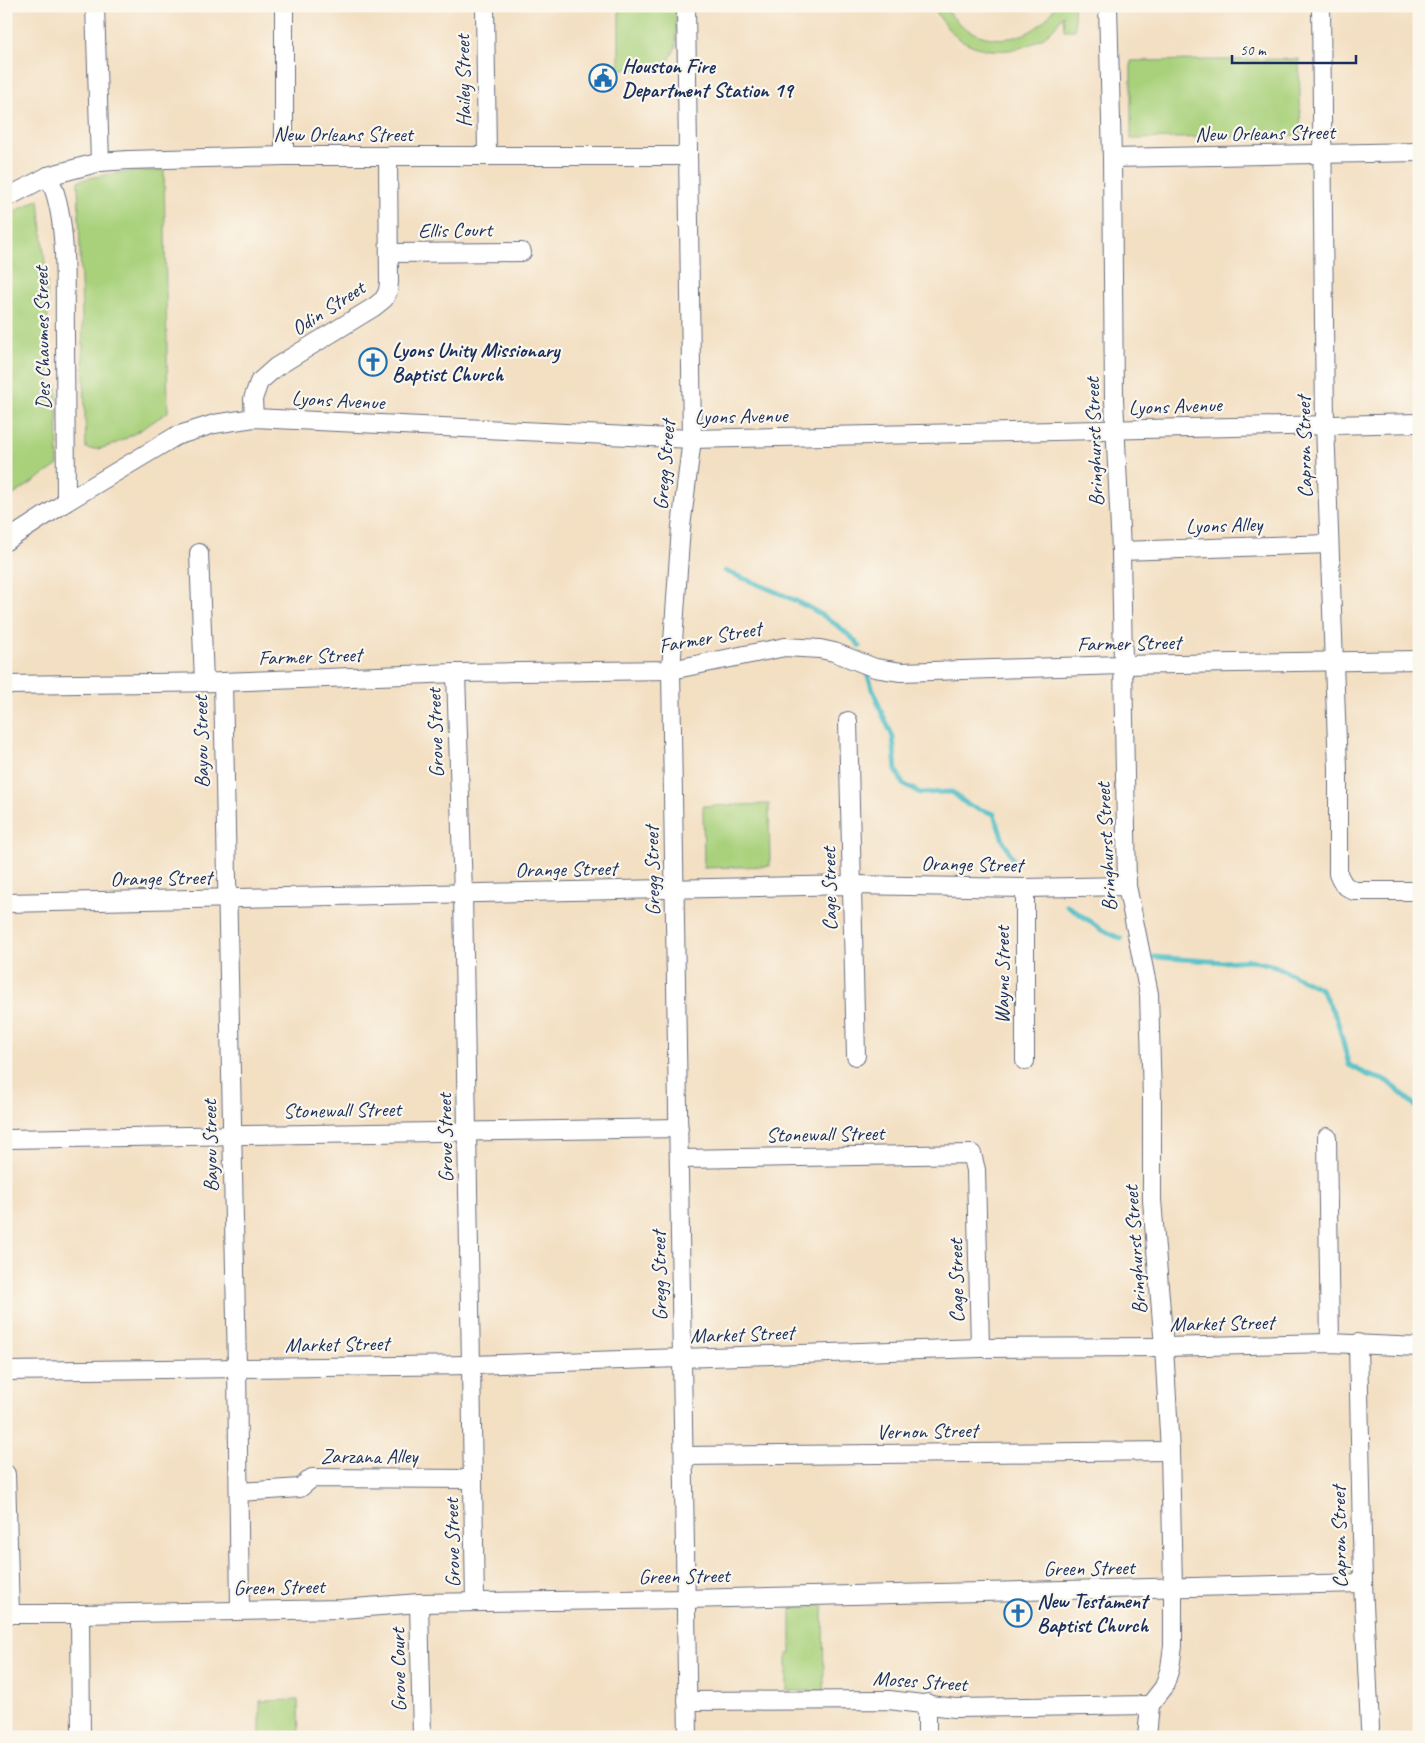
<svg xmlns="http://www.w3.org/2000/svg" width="1425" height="1743" font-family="Caveat,sans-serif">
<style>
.green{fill:#a9d17b;stroke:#62806c}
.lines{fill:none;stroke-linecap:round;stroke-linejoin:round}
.stream{stroke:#4fbdc5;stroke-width:5}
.minor-casing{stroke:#676d81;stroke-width:20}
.minor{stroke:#fff;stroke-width:18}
.labels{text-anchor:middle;stroke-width:4.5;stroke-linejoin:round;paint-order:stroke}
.poi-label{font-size:21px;font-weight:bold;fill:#1b2f5e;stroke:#fbf7ec;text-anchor:start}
.street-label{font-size:21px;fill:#1b2f5e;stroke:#fbf7ec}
</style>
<rect width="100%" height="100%" fill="#fbf7ec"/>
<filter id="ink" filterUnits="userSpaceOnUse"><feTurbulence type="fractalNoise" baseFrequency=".02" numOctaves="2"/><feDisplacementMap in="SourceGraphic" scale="10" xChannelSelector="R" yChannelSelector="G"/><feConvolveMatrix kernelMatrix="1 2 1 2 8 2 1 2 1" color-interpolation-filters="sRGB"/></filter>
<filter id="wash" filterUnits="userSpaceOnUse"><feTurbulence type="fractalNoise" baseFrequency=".0096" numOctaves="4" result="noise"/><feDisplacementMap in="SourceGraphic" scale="20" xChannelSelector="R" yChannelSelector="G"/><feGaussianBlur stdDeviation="1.12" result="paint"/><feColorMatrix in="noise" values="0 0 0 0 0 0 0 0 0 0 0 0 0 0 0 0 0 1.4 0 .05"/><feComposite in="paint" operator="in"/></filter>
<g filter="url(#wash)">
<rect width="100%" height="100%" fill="#f3dfc2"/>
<g class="green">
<path d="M 622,6 L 676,6 L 676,47 L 668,62 L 653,69 L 619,69 L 619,8 Z"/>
<path d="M 933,6 L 945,6 C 970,50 1032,49 1055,6 L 1074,6 L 1075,30 L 1064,30 L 1063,15 C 1060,20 1057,24 1054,28 C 1030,54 985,58 957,37 C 946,29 940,18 933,6 Z"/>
<path d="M 1299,59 L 1301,135 L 1131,139 L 1131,61 Z"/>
<path d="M 164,170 L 168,412 C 150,423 107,456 86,448 L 78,181 C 106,173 135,171 164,170 Z"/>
<path d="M 39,199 L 47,284 L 49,384 L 57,384 L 58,465 L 6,500 L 6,216 Z"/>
<path d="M 769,804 L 770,866 L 704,868 L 703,806 Z"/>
<path d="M 823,1606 L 824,1691 L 787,1691 L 787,1654 L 791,1654 L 791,1607 Z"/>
<path d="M 298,1700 L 299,1737 L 260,1737 L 260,1701 Z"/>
</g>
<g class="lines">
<g class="stream">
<path d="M 725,571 C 771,590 826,608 860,646"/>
<path d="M 868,676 L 881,711 L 893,737 L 896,770 L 903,784 L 920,793 L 952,792 L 968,805 L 994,814 L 1003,840 L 1016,866"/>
<path d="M 1067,905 L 1100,929 L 1121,939"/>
<path d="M 1154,957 L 1223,962 L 1250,960 L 1275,966 L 1321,989 L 1337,1019 L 1349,1065 L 1368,1075 L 1387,1081 L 1419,1109"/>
</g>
</g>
</g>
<g filter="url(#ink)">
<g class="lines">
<g class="minor-casing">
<g id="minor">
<path d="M 95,6 L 100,162"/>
<path d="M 284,6 L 284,156"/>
<path d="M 485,6 L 487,156"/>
<path d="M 686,6 L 692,439 L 681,527 L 671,670 L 688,1737"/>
<path d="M 1108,6 L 1112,158 L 1114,399 L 1121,551 L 1127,886 L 1149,994 L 1152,1098 L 1152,1200 L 1164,1347 L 1170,1451 L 1173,1588 L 1173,1646 L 1170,1668 L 1164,1687 L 1150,1705 L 1147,1737"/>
<path d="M 1321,6 L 1325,425 L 1338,769 L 1338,874 L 1344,885 L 1354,891 L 1419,891"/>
<path d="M 1112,158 L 1419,152"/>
<path d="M 48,176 C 69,214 64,289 65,334 C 65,390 66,446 66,502"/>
<path d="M 6,198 L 48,176 L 100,162 L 128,160 L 284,156 L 688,156"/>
<path d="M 389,253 L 522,252"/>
<path d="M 254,418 L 253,399 L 259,382 L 276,367 L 374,307 L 384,299 L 388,291 L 389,282 L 388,156"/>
<path d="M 6,541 L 66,502 L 176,436 L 214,424 L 254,418 L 692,439 L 1419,423"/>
<path d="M 1121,551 L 1329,544"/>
<path d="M 199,553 L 204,682"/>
<path d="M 456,673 L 463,894 L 475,1602"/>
<path d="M 223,682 L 237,1368 L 240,1610"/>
<path d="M 6,685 L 223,682 L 456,673 L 671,670 L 785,647 L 820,649 L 834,652 L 875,668 L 901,672 L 1122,665 L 1419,660"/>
<path d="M 848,721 L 856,1056"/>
<path d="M 1025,888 L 1025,1061"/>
<path d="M 6,903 L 852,885 L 1025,888 L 1127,886"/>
<path d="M 1327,1137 L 1330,1343"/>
<path d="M 6,1139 L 679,1128"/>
<path d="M 680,1159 L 972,1154 L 976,1170 L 980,1348"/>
<path d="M 1358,1343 L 1363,1583 L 1370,1728"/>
<path d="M 6,1371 L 472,1365 L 980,1348 L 1164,1347 L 1330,1343 L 1419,1347"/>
<path d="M 684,1456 L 1170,1451"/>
<path d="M 6,1474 L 10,1614"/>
<path d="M 239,1492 L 300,1488 L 312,1478 L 473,1479"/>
<path d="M 419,1603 L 422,1737"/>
<path d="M 6,1614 L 80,1614 L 342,1609 L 419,1603 L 686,1599 L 1363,1583"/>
<path d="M 80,1614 L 81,1737"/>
<path d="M 687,1701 L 889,1700 L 955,1708 L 1150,1705"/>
<path d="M 927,1703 L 927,1737"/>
</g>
</g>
<use href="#minor" class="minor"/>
</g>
</g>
<defs>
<g id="civic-ring" transform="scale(1.4375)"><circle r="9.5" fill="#fbf7ec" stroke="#1f6fb2" stroke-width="1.5"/><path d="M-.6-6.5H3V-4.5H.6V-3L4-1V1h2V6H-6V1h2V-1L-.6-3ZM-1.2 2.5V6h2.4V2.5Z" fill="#1f6fb2"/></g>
<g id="church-ring" transform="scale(1.4375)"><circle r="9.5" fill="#fbf7ec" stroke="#1f6fb2" stroke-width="1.5"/><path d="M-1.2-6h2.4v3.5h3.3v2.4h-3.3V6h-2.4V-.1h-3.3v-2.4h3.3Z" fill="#1f6fb2"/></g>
</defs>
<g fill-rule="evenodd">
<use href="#civic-ring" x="603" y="78"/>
<use href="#church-ring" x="373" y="362"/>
<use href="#church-ring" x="1018" y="1613"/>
</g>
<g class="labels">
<g class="poi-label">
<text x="622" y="73">Houston Fire<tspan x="622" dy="24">Department Station 19</tspan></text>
<text x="392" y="357">Lyons Unity Missionary<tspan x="392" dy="24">Baptist Church</tspan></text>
<text x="1037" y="1608">New Testament<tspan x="1037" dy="24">Baptist Church</tspan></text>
</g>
<g class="street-label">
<text transform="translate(463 81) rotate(-91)" y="7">Hailey Street</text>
<text transform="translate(1265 133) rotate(-1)" y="7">New Orleans Street</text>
<text x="343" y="141">New Orleans Street</text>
<text transform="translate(455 230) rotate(-1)" y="7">Ellis Court</text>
<text transform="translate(328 308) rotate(-33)" y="7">Odin Street</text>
<text transform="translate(42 338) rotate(-91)" y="7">Des Chaumes Street</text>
<text transform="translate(338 400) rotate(3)" y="7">Lyons Avenue</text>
<text transform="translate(1175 406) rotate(-2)" y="7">Lyons Avenue</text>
<text transform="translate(741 416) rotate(-1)" y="7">Lyons Avenue</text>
<text transform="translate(1094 442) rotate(-92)" y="7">Bringhurst Street</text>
<text transform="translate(1304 447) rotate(-91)" y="7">Capron Street</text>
<text transform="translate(664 465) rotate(-85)" y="7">Gregg Street</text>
<text transform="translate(1224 525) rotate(-2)" y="7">Lyons Alley</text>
<text transform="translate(710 637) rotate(-10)" y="7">Farmer Street</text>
<text transform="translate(1129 643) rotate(-1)" y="7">Farmer Street</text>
<text transform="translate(310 656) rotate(-2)" y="7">Farmer Street</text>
<text transform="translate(435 733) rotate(-92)" y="7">Grove Street</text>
<text transform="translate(201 742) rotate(-91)" y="7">Bayou Street</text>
<text transform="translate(1106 847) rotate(-93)" y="7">Bringhurst Street</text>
<text transform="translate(972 864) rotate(1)" y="7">Orange Street</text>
<text transform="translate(566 869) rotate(-1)" y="7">Orange Street</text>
<text transform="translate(652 871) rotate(-91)" y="7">Gregg Street</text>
<text transform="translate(161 878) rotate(-1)" y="7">Orange Street</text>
<text transform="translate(829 889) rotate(-91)" y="7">Cage Street</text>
<text transform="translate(1002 975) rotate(-90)" y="7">Wayne Street</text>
<text transform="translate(342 1110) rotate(-1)" y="7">Stonewall Street</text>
<text transform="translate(825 1134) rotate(-1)" y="7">Stonewall Street</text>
<text transform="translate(445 1138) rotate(-91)" y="7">Grove Street</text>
<text transform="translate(210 1146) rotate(-91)" y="7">Bayou Street</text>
<text transform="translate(1135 1250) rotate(-94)" y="7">Bringhurst Street</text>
<text transform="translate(659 1276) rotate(-91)" y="7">Gregg Street</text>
<text transform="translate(956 1281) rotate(-91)" y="7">Cage Street</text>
<text transform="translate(1222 1323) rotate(-1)" y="7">Market Street</text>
<text transform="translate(742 1334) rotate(-2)" y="7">Market Street</text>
<text transform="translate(337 1344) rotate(-1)" y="7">Market Street</text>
<text transform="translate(927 1431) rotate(-1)" y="7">Vernon Street</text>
<text x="369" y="1463">Zarzana Alley</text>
<text transform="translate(1339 1537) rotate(-91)" y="7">Capron Street</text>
<text transform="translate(452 1543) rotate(-91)" y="7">Grove Street</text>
<text transform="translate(1089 1568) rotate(-1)" y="7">Green Street</text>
<text transform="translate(684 1576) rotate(-1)" y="7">Green Street</text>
<text transform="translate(279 1587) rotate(-1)" y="7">Green Street</text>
<text transform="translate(398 1670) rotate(-91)" y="7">Grove Court</text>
<text transform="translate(920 1681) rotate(4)" y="7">Moses Street</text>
</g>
</g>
<rect width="1425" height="1743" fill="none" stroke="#fbf7ec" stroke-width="25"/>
<path d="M1232 55v8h124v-8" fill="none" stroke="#1b2f5e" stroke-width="2.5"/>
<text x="1240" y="55" font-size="15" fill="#1b2f5e" stroke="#fbf7ec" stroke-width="4" paint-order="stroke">50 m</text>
</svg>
